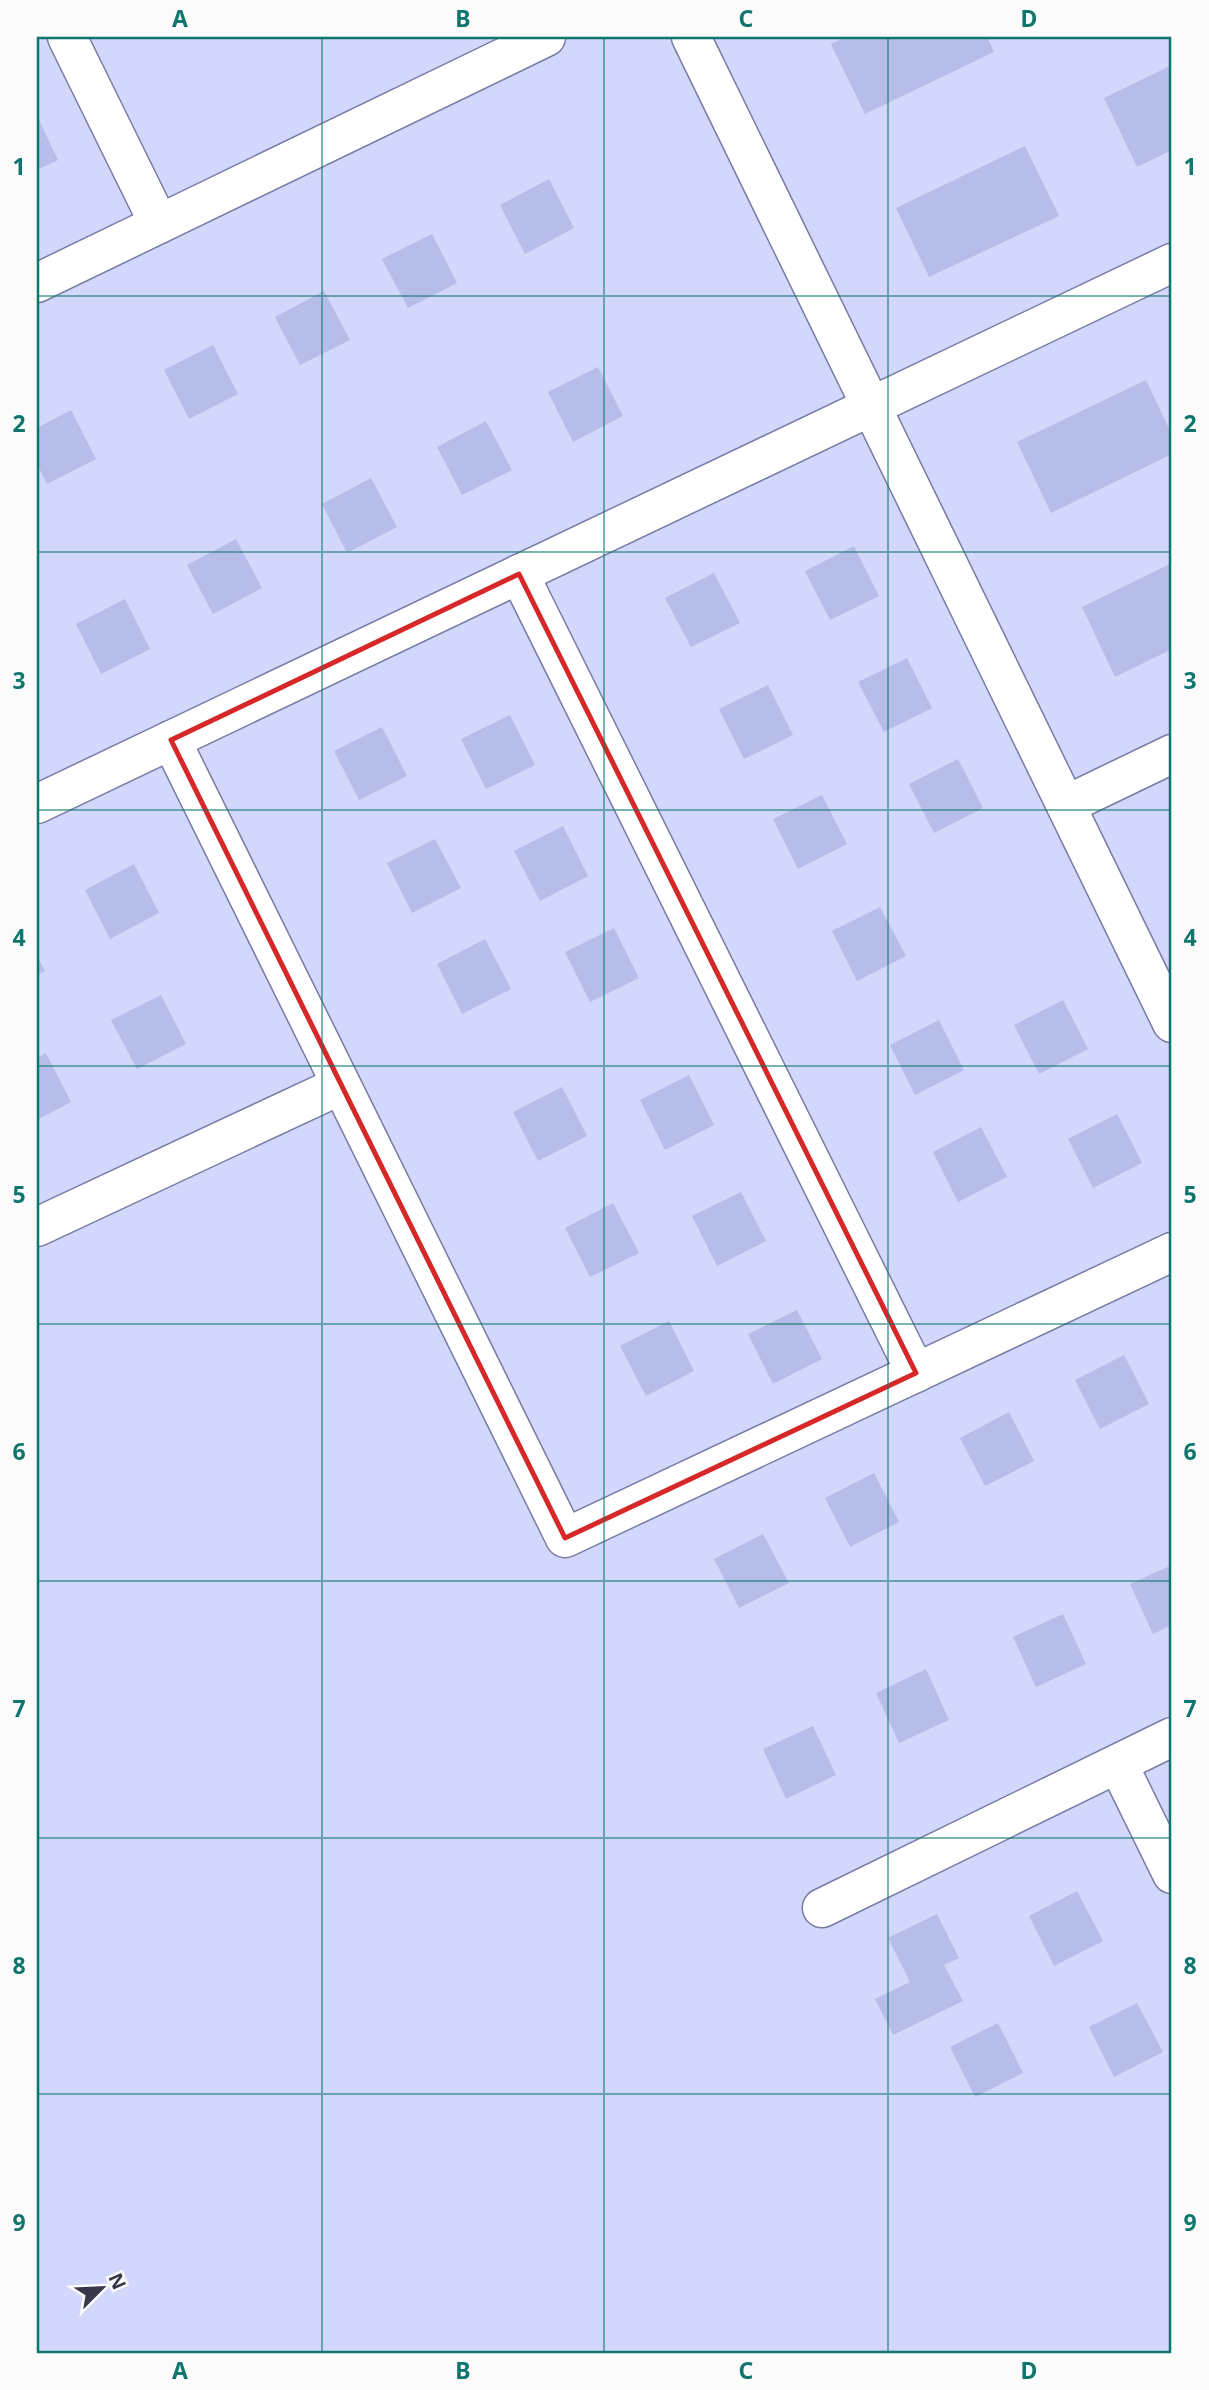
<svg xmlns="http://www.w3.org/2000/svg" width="1209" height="2390" font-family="'Noto Sans',sans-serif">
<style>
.building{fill:#b7bde9}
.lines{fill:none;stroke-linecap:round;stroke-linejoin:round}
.minor-casing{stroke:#777ca5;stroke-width:41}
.minor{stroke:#fff;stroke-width:38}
.marked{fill:none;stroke:#d62828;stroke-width:5;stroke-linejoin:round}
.grid{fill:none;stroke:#0f766e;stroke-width:2;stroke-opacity:0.55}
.neatline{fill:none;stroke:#0f766e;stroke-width:2.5}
.grid-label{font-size:23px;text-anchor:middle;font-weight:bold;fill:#0f766e}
</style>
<rect width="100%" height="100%" fill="#d2d7fb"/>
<g class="building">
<path d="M 846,37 L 987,37 L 994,52 L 865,114 L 831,44 Z"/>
<path d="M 1172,65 L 1172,150 L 1137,167 L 1104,98 Z"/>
<path d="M 37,116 L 58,160 L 37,170 Z"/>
<path d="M 1025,146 L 1059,216 L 929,277 L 896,208 Z"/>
<path d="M 549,179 L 574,228 L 525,254 L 500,205 Z"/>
<path d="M 432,234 L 457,283 L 408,308 L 382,259 Z"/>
<path d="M 324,291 L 350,340 L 300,365 L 275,317 Z"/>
<path d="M 213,345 L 238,394 L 189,419 L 164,370 Z"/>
<path d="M 598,367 L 623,416 L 573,442 L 548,392 Z"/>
<path d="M 1146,380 L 1172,435 L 1172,454 L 1051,513 L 1017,442 Z"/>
<path d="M 71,410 L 96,459 L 47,484 L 37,464 L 37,428 Z"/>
<path d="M 486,421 L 512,470 L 462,495 L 437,447 Z"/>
<path d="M 371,478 L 397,527 L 347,553 L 322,504 Z"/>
<path d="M 236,539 L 262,588 L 213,614 L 187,565 Z"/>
<path d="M 854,546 L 879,596 L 830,620 L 805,571 Z"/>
<path d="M 1172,563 L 1172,649 L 1115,677 L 1082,607 Z"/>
<path d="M 714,573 L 740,623 L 691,647 L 665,598 Z"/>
<path d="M 125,599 L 150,649 L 101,674 L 76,624 Z"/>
<path d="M 907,658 L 932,708 L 884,732 L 858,682 Z"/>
<path d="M 768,685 L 793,735 L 744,759 L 719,709 Z"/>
<path d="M 510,715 L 535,765 L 486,789 L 461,739 Z"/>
<path d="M 382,727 L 407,776 L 359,800 L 334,751 Z"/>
<path d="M 958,759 L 983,808 L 934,833 L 909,784 Z"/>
<path d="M 822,795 L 847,844 L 798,869 L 773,819 Z"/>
<path d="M 563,826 L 588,876 L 540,901 L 514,851 Z"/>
<path d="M 435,839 L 461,888 L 412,913 L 387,863 Z"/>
<path d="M 134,864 L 159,913 L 110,939 L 85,890 Z"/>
<path d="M 880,907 L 906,956 L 857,981 L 832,931 Z"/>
<path d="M 614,928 L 639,978 L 590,1002 L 565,952 Z"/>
<path d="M 485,939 L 511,989 L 462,1014 L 437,964 Z"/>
<path d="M 37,956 L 45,971 L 37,975 Z"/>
<path d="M 161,995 L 186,1044 L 137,1069 L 111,1020 Z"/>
<path d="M 1063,1000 L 1088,1049 L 1039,1074 L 1014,1025 Z"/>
<path d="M 939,1020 L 964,1070 L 915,1095 L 890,1045 Z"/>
<path d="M 46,1053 L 71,1102 L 37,1120 L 37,1058 Z"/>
<path d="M 689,1075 L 714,1125 L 665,1150 L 640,1100 Z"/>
<path d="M 562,1087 L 587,1136 L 538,1161 L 513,1112 Z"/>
<path d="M 1117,1114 L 1142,1163 L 1093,1188 L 1068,1139 Z"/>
<path d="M 981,1127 L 1007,1177 L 958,1202 L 933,1152 Z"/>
<path d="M 741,1192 L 766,1241 L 717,1266 L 692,1216 Z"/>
<path d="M 613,1203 L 639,1253 L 590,1277 L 565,1228 Z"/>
<path d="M 797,1310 L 822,1359 L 773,1384 L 748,1334 Z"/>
<path d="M 669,1321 L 694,1371 L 646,1396 L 620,1346 Z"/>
<path d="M 1124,1355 L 1149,1404 L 1100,1429 L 1075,1380 Z"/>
<path d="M 1009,1412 L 1034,1461 L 985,1486 L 960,1438 Z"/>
<path d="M 874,1473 L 899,1522 L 850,1547 L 825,1498 Z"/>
<path d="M 763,1534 L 789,1583 L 739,1608 L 714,1559 Z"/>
<path d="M 1172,1565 L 1172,1625 L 1153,1634 L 1130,1584 Z"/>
<path d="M 1063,1614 L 1086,1664 L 1036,1687 L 1013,1637 Z"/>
<path d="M 926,1669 L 949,1720 L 899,1743 L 876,1693 Z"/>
<path d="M 813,1726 L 836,1775 L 786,1799 L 763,1749 Z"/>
<path d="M 1077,1891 L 1103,1941 L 1054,1966 L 1029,1916 Z"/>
<path d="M 937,1914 L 959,1958 L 944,1965 L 963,2001 L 893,2035 L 875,1999 L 910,1982 L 888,1938 Z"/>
<path d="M 1137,2003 L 1163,2052 L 1114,2077 L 1089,2027 Z"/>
<path d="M 998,2023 L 1023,2073 L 975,2097 L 950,2047 Z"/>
</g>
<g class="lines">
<g class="minor-casing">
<g id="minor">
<path d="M 67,37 L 159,224"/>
<path d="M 691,37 L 1172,1023"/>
<path d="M 37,283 L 546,37"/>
<path d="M 519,574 L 916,1373"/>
<path d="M 171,740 L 565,1538 L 1172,1252"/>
<path d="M 37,804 L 1172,263"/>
<path d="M 1066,805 L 1172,754"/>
<path d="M 37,1227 L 341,1085"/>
<path d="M 1118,1764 L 1172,1874"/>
<path d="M 822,1908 L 1172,1737"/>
</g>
</g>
<use href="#minor" class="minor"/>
</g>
<path class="marked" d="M 519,574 L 916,1373 L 565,1538 L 171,740 Z"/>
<path class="grid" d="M 322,37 L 322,2353M 604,37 L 604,2353M 888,37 L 888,2353M 37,296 L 1172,296M 37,552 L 1172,552M 37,810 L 1172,810M 37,1066 L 1172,1066M 37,1324 L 1172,1324M 37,1581 L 1172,1581M 37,1838 L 1172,1838M 37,2094 L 1172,2094"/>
<rect width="1209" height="2390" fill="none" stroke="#fbfbfb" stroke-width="77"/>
<g transform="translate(102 2288) rotate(66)" stroke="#fbfbfb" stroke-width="5" paint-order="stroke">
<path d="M0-5L12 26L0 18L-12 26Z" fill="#36384a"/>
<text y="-10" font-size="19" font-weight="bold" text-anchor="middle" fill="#36384a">N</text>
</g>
<rect x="38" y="38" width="1132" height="2314" class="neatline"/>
<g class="grid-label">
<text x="180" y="27">A</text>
<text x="463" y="27">B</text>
<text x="746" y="27">C</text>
<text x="1029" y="27">D</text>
<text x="19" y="175">1</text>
<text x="1190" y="175">1</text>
<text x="19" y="432">2</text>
<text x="1190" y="432">2</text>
<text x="19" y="689">3</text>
<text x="1190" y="689">3</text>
<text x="19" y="946">4</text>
<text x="1190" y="946">4</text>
<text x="19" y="1203">5</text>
<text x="1190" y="1203">5</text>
<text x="19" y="1460">6</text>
<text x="1190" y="1460">6</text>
<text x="19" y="1717">7</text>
<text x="1190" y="1717">7</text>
<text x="19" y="1974">8</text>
<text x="1190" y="1974">8</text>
<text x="19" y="2231">9</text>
<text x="1190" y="2231">9</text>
<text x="180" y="2379">A</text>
<text x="463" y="2379">B</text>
<text x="746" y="2379">C</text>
<text x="1029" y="2379">D</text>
</g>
</svg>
